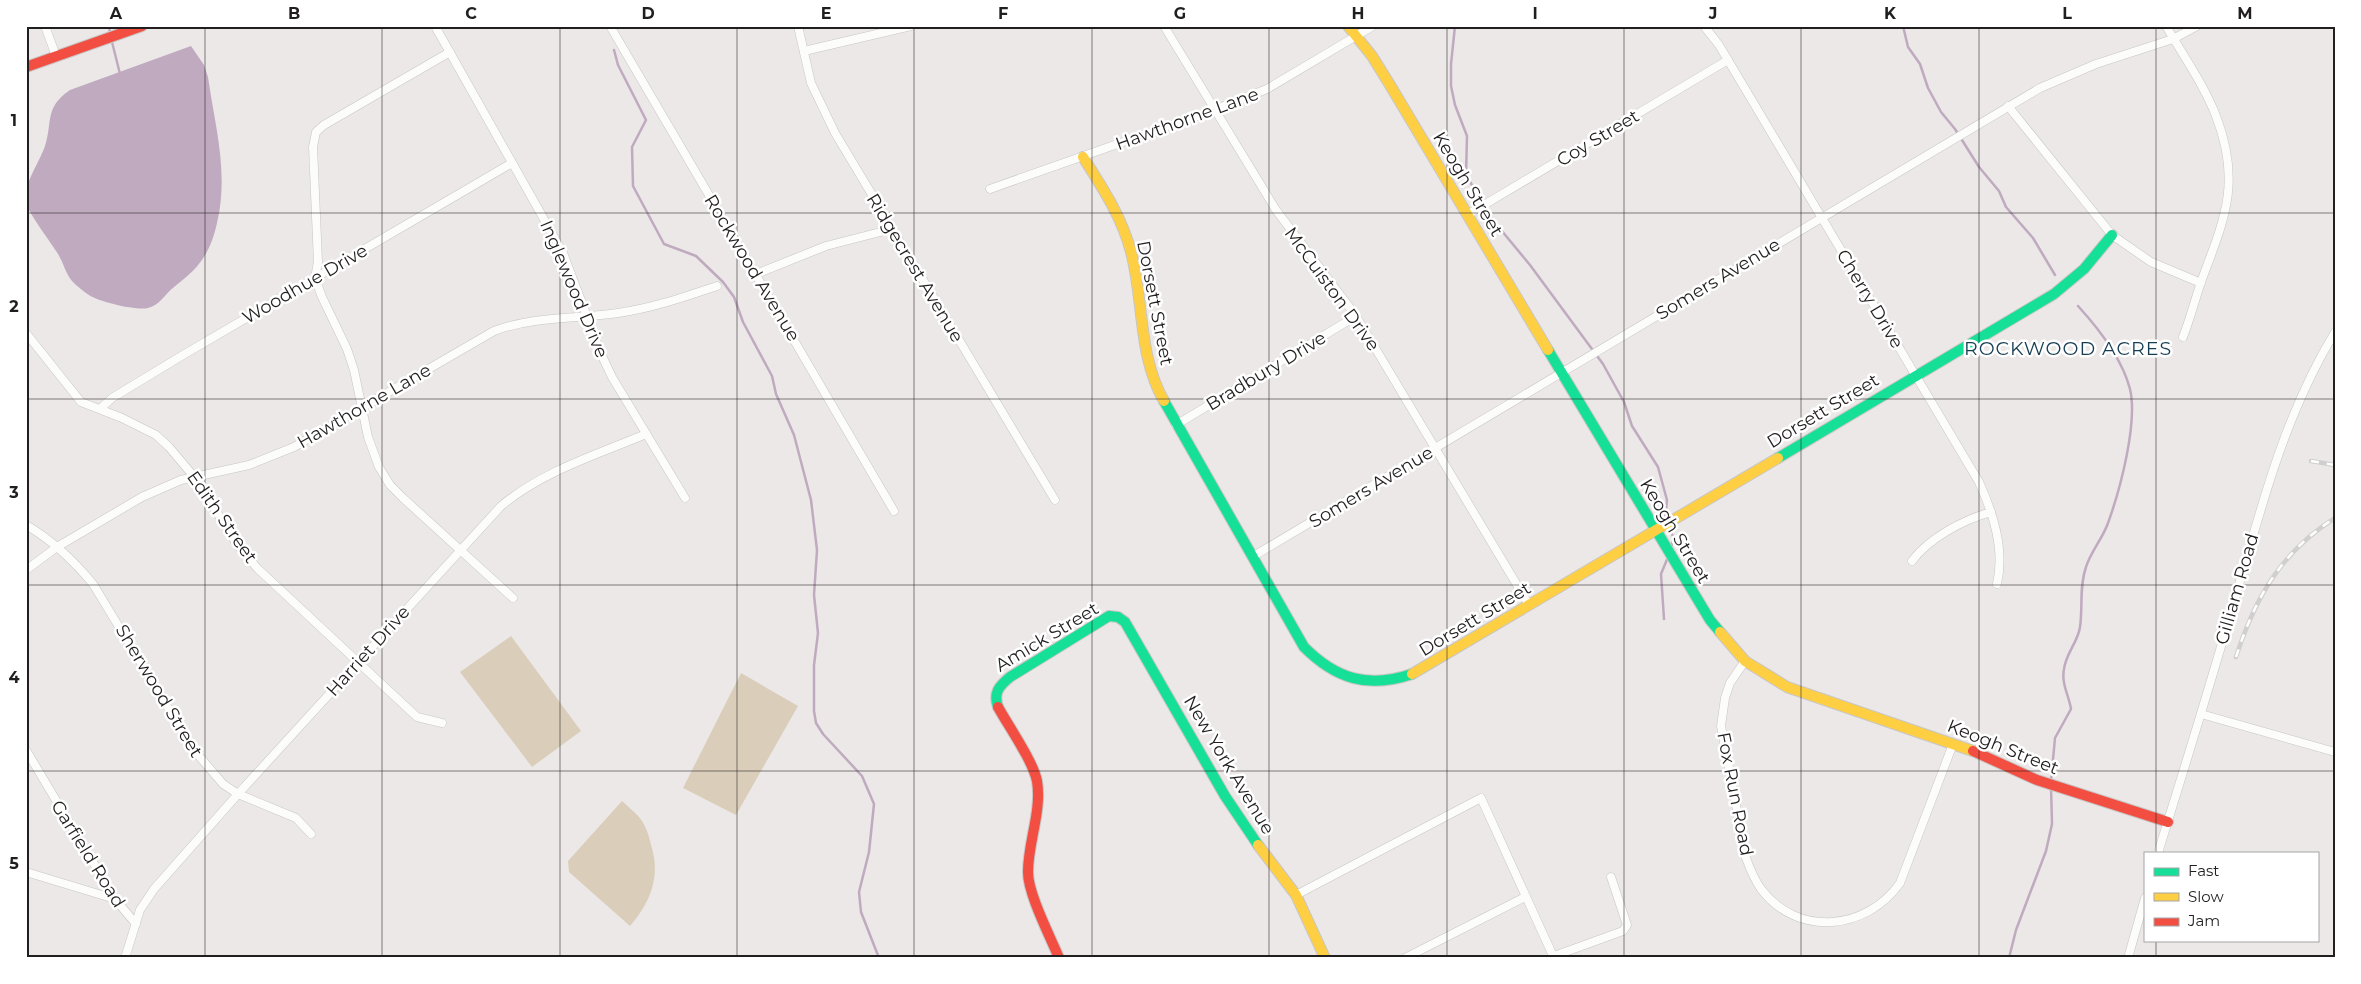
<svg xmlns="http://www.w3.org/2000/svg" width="2361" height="984" font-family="Montserrat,sans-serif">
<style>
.green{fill:#dacebb}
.water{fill:#c0aabf}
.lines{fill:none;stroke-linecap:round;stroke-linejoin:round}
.stream{stroke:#c0aabf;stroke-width:2.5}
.street-casing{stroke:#c8c6c5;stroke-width:9}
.fast-casing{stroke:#c8c6c5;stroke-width:12}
.slow-casing{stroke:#c8c6c5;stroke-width:12}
.jam-casing{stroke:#c8c6c5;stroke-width:12}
.street{stroke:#fcfcfb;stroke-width:8}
.fast{stroke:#16e098;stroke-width:10}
.slow{stroke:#ffcf43;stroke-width:10}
.jam{stroke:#f24e42;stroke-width:10}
.rail-casing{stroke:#d0cece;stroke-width:4.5}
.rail{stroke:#fff;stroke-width:2.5;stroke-dasharray:8;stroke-linecap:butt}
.grid{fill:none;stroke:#201e1e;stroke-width:1;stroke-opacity:0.55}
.labels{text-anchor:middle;stroke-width:5;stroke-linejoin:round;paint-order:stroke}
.street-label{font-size:18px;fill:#201e1e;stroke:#fff}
.neighbourhood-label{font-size:19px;letter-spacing:1px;fill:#143d53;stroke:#fff}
.neatline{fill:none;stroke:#201e1e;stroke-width:2}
.grid-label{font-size:16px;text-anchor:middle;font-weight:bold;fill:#201e1e}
</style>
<rect width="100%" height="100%" fill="#ebe8e7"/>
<g class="green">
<path d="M 511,636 L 581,731 L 532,767 L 460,672 Z"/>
<path d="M 741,673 L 798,706 L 736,815 L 683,788 Z"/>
<path d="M 622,801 C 627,806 634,811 639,817 C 645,824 649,835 651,845 C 661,876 651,902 630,926 L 569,872 L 568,861 Z"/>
</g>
<path class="water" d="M 191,46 L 204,65 L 208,77 C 215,127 229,172 217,223 C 210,254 199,268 174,287 C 165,294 160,305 148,308 C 138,311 99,302 89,295 C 84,292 77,286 72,281 C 66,274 63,262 58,254 C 52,244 27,211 26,203 C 24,181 38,166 45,146 C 53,121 44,108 70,90 Z"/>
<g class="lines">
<g class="stream">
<path d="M 109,26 L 110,33"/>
<path d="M 1455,26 L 1451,64 L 1451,86 L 1455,105 L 1467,136 L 1466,175 L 1492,219 L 1530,265 L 1603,364 L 1624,402 L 1632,426 L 1658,467 L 1667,500 L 1665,520"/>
<path d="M 1903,26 L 1908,47 L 1920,64 L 1928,88 L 1941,112 L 1955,129 L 1979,167 L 1999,191 L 2006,207 L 2033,238 L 2055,275"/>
<path d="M 111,38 L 120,74"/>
<path d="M 614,50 L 618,65 L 646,120 L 632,147 L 633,186 L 664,244 L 696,256 L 723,282 L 734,297 L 743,322 L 772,376 L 776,394 L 794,435 L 811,500 L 817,550 L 814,595 L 818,633 L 814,665 L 814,711 L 816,723 L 823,734 L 862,776 L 874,804 L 869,852 L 859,892 L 861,912 L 879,958"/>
<path d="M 1668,527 L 1674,538 L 1671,547"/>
<path d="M 1664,619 L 1661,574 L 1668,557"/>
<path d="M 2051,781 L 2055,738 L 2071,709 C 2069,696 2061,683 2064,669 C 2066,653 2078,642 2080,627 C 2083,606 2079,587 2086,567 C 2091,551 2103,538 2108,523 C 2120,490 2138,423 2130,389 C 2122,358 2099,329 2078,306"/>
<path d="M 2009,958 L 2016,930 L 2046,851 L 2052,824 L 2051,786"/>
</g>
<g class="street-casing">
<g id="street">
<path d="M 45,26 L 56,56"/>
<path d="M 435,26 L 563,253 L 602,356 L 612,377 L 685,498"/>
<path d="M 610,26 L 894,511"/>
<path d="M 798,26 L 811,83 L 835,133 L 1055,500"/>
<path d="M 1164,26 L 1276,210 L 1356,316 L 1529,605"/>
<path d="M 1704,26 L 1719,45 L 1979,482 C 1993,513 2005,549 1997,584"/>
<path d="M 2166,26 C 2183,55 2204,85 2216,116 C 2242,183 2224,220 2201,282 C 2195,300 2190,319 2183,337"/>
<path d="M 804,51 L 911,26"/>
<path d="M 450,52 L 324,125 L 316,132 L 313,147 L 318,262 L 315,278 L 322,297 L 347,349 L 354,370 L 368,437 L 379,467 L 390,485 L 403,498 L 513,598"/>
<path d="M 2008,106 L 2112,235 L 2151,262 L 2201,283"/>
<path d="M 990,189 L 1214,110 L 1267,89 L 1373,26"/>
<path d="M 1467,215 L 1728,60"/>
<path d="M 756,274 L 826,246 L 892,229"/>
<path d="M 26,333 L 81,402 L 122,418 L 156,435 L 169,447 L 196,479 L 236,543 L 257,568 L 417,717 L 442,723"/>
<path d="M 101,408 L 112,398 L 183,355 L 512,163"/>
<path d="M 1176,425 L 1356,316"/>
<path d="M 26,525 C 52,540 74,561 93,584 L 193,749 L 223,784 L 238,794 L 296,818 L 311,834"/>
<path d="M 1252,557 L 2040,88 L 2096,64 L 2173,39 L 2197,26"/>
<path d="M 1912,561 C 1929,538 1963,520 1991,512"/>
<path d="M 26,570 L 57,547 L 142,497 L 181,480 L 249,465 L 294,447 L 494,331 C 534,316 577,319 618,313 C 653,308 684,297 717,286"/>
<path d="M 1745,661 L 1730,683 L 1725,698 L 1721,726 L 1746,858 C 1750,869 1754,879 1761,889 C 1798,938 1867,930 1900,883 L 1953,744"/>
<path d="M 2201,714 L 2335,752"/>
<path d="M 26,750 L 115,899 L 136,924"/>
<path d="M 2158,853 C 2184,769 2210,686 2234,602 C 2261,508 2284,416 2335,332"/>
<path d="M 26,872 L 115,899"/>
<path d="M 1296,895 L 1481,798 L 1554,958"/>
<path d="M 1554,956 L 1623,931 L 1627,925 L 1611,877"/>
<path d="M 125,958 L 140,910 L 154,889 L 238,794 L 501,506 C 543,471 596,455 646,434"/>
<path d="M 1405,958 L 1525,897"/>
<path d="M 2128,958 L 2145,898"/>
</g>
</g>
<g class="fast-casing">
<g id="fast">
<path d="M 1548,350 L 1710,620 L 1720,632"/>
<path d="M 1164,401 L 1304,647 C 1336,679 1368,689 1412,674"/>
<path d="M 1778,458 L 2054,294 L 2084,269 L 2112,235"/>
<path d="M 998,707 C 993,693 999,686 1010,677 L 1109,616 L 1118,617 L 1125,622 L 1225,796 L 1258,845"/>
</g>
</g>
<g class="slow-casing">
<g id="slow">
<path d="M 1348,26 L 1372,56 L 1390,85 L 1548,350"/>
<path d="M 1083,157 C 1102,187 1122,217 1131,252 C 1144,301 1138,356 1164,401"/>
<path d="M 1720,632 L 1745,661 L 1787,687 L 1973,751"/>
<path d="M 1412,674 L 1778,458"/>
<path d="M 1258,845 L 1296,895 L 1325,958"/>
</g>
</g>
<g class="jam-casing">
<g id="jam">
<path d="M 26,67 L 142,26"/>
<path d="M 998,707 C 1009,727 1033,761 1037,781 C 1042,811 1028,842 1028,872 C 1028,894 1050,936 1059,958"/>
<path d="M 1973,751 L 2037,780 L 2168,822"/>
</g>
</g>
<use href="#street" class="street"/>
<use href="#fast" class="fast"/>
<use href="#slow" class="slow"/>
<use href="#jam" class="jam"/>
<g class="rail-casing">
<g id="rail">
<path d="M 2311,461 L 2335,465"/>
<path d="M 2236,657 C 2255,598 2281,552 2335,518"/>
</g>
</g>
<use href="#rail" class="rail"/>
</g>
<path class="grid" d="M 205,26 L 205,958M 382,26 L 382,958M 560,26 L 560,958M 737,26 L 737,958M 914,26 L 914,958M 1092,26 L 1092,958M 1269,26 L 1269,958M 1447,26 L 1447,958M 1624,26 L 1624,958M 1801,26 L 1801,958M 1979,26 L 1979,958M 2156,26 L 2156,853M 26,213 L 2335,213M 26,399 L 2335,399M 26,585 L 2335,585M 26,771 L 2335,771M 2156,940 L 2156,958"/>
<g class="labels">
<g class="street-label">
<text transform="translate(1187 119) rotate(-20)" y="6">Hawthorne Lane</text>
<text transform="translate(1598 138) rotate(-31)" y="6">Coy Street</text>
<text transform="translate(1468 184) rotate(59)" y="6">Keogh Street</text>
<text transform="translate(752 268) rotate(59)" y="6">Rockwood Avenue</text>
<text transform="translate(915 268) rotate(59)" y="6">Ridgecrest Avenue</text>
<text transform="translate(1718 279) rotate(-31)" y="6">Somers Avenue</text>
<text transform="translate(305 284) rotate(-30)" y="6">Woodhue Drive</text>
<text transform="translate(574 289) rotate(67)" y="6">Inglewood Drive</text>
<text transform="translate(1332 289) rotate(54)" y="6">McCuiston Drive</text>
<text transform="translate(1870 299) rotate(59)" y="6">Cherry Drive</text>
<text transform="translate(1155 303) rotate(79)" y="6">Dorsett Street</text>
<text transform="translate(1266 371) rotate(-31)" y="6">Bradbury Drive</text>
<text transform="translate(364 406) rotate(-30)" y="6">Hawthorne Lane</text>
<text transform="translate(1823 411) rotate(-31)" y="6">Dorsett Street</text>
<text transform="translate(1371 487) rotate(-31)" y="6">Somers Avenue</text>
<text transform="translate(222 517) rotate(55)" y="6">Edith Street</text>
<text transform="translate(1675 531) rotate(59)" y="6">Keogh Street</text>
<text transform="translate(2237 589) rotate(-74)" y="6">Gilliam Road</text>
<text transform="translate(1475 619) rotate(-31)" y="6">Dorsett Street</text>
<text transform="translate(1047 637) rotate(-31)" y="6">Amick Street</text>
<text transform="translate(368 651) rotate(-48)" y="6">Harriet Drive</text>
<text transform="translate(159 691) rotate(59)" y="6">Sherwood Street</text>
<text transform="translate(2003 747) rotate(22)" y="6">Keogh Street</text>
<text transform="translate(1229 765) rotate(59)" y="6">New York Avenue</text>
<text transform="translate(1735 794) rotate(79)" y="6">Fox Run Road</text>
<text transform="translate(88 854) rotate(58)" y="6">Garfield Road</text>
</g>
<g class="neighbourhood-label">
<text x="2068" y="355">ROCKWOOD ACRES</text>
</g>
</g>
<rect width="2361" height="984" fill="none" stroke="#ffffff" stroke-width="55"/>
<rect x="2144" y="852" width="175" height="90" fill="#ffffff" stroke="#a6a5a5"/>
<rect x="2154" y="868" width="25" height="8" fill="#16e098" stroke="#a6a5a5"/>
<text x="2188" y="876" font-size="15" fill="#201e1e">Fast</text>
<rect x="2154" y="893" width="25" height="8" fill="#ffcf43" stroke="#a6a5a5"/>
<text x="2188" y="902" font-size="15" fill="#201e1e">Slow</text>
<rect x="2154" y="918" width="25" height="8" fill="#f24e42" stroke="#a6a5a5"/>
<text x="2188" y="926" font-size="15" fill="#201e1e">Jam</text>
<rect x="28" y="28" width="2306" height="928" class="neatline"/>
<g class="grid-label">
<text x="116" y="19">A</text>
<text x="294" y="19">B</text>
<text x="471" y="19">C</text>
<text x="648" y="19">D</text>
<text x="826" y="19">E</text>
<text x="1003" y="19">F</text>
<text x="1180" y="19">G</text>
<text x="1358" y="19">H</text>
<text x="1535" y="19">I</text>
<text x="1713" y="19">J</text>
<text x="1890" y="19">K</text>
<text x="2067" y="19">L</text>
<text x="2245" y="19">M</text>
<text x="14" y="126">1</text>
<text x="14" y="312">2</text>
<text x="14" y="498">3</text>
<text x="14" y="683">4</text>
<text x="14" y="869">5</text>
</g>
</svg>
